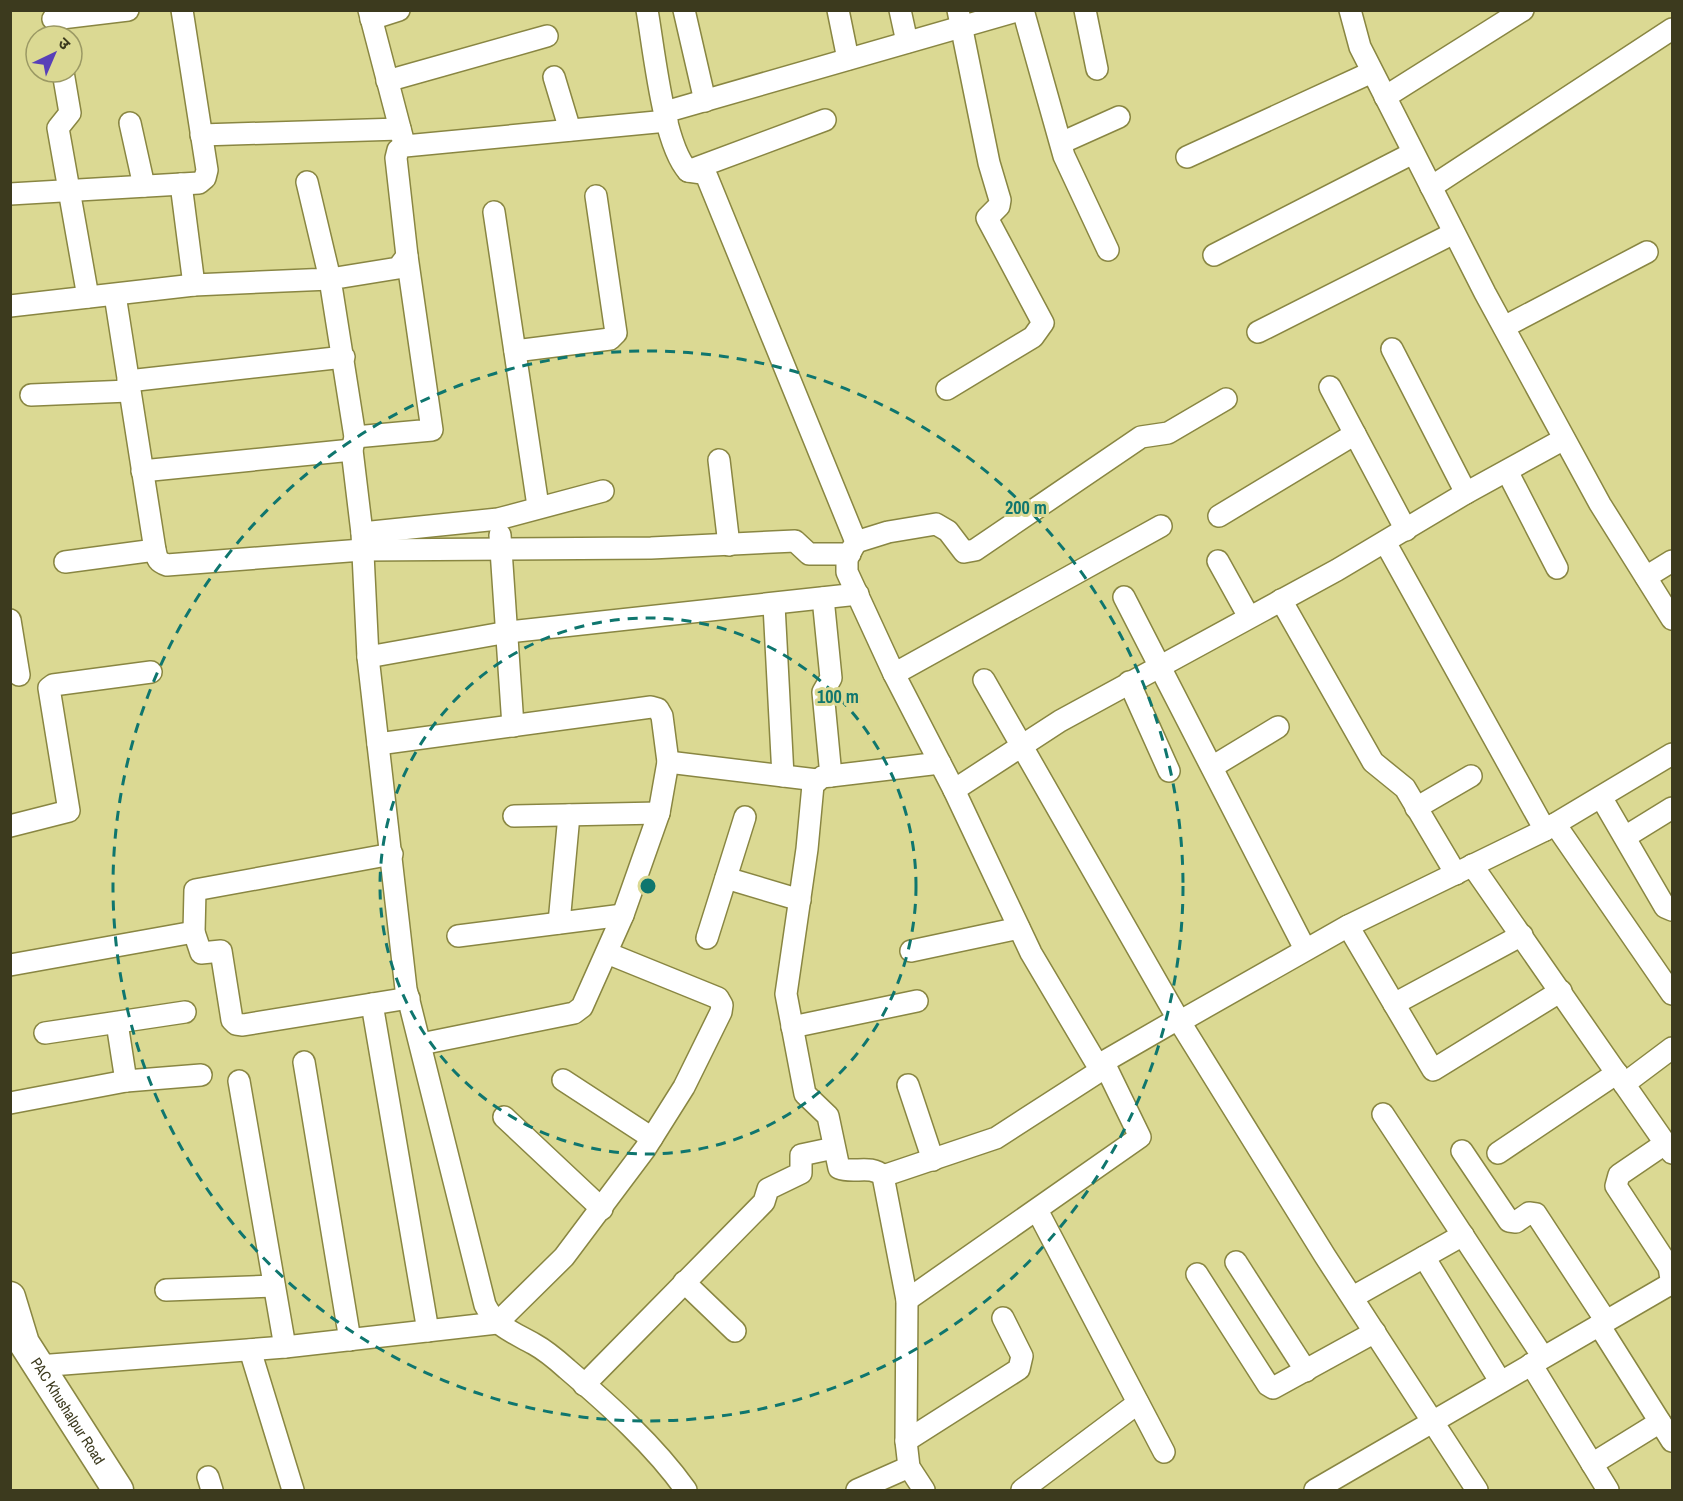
<svg xmlns="http://www.w3.org/2000/svg" width="1683" height="1501" font-family="'Archivo Narrow','Noto Sans Devanagari',sans-serif">
<style>
.lines{fill:none;stroke-linecap:round;stroke-linejoin:round}
.minor-casing{stroke:#898642;stroke-width:24}
.secondary-casing{stroke:#898642;stroke-width:33}
.minor{stroke:#fff;stroke-width:21}
.secondary{stroke:#fff;stroke-width:30}
.ring{fill:none;stroke:#0f766e;stroke-width:3;stroke-dasharray:10 8}
.labels{text-anchor:middle;stroke-width:6;stroke-linejoin:round;paint-order:stroke}
.street-label{font-size:15px;fill:#3c3a1e;stroke:#dbd993}
.centre{fill:#0f766e;stroke:#dbd993;stroke-width:3}
.ring-label{font-size:18px;text-anchor:middle;font-weight:bold;fill:#0f766e;stroke:#dbd993;stroke-width:6;stroke-linejoin:round;paint-order:stroke}
</style>
<rect width="100%" height="100%" fill="#dbd993"/>
<g class="lines">
<g class="minor-casing">
<g id="minor">
<path d="M 369,10 L 403,140"/>
<path d="M 647,10 C 654,49 663,144 688,171 L 702,173 L 707,177 L 856,542 L 847,558 L 847,572 L 894,674 L 954,790 L 1031,953 L 1095,1061 L 1100,1064 L 1178,1019 L 1325,1256 L 1477,1490"/>
<path d="M 684,10 L 705,101"/>
<path d="M 838,10 L 848,59"/>
<path d="M 900,10 L 907,42"/>
<path d="M 1023,10 L 1064,156 L 1108,250"/>
<path d="M 1085,10 L 1097,69"/>
<path d="M 1350,10 L 1360,47 L 1485,293 L 1600,504 L 1672,619"/>
<path d="M 53,19 L 128,10"/>
<path d="M 371,19 L 399,10"/>
<path d="M 63,72 L 70,113 L 58,128 L 88,297"/>
<path d="M 554,77 L 570,130"/>
<path d="M 387,81 L 547,36"/>
<path d="M 1385,97 L 1523,10"/>
<path d="M 665,112 L 1020,10"/>
<path d="M 667,121 L 405,146 L 398,150 L 396,158 L 407,256 L 398,268 L 330,279 L 355,437 L 352,450 L 362,533 L 368,657 L 406,989 L 485,1305 C 496,1327 513,1332 534,1344 C 545,1350 557,1360 567,1369 C 609,1405 654,1445 686,1490"/>
<path d="M 130,123 L 144,186"/>
<path d="M 201,135 L 400,129"/>
<path d="M 1061,143 L 1119,117"/>
<path d="M 1187,157 L 1372,72"/>
<path d="M 688,171 L 825,120"/>
<path d="M 181,184 L 194,285"/>
<path d="M 1431,187 L 1672,29"/>
<path d="M 10,194 L 199,183 L 205,178 L 207,170 L 182,10"/>
<path d="M 494,212 L 538,506"/>
<path d="M 1214,255 L 1413,153"/>
<path d="M 115,295 L 155,550 C 157,559 158,562 167,565 L 362,550 L 651,548 L 795,541 L 809,554 L 850,554"/>
<path d="M 10,306 L 194,285 L 330,279 L 307,182"/>
<path d="M 1504,327 L 1647,252"/>
<path d="M 1258,332 L 1454,233"/>
<path d="M 1392,349 L 1466,493"/>
<path d="M 515,351 L 610,339 L 616,333 L 596,196"/>
<path d="M 128,381 L 344,357"/>
<path d="M 1330,387 L 1406,530"/>
<path d="M 947,389 L 1033,337 L 1043,323 L 987,218 L 999,206 L 1000,200 L 989,163 L 958,10"/>
<path d="M 31,395 L 129,391"/>
<path d="M 355,437 L 432,430 L 407,256"/>
<path d="M 719,460 L 729,545"/>
<path d="M 142,471 L 352,450"/>
<path d="M 1507,471 L 1557,568"/>
<path d="M 1219,516 L 1355,434"/>
<path d="M 362,533 L 498,519 L 603,491"/>
<path d="M 500,535 L 513,726"/>
<path d="M 856,542 L 888,532 L 936,524 L 948,531 L 964,552 L 975,550 L 1141,437 L 1168,433 L 1226,399"/>
<path d="M 1385,542 L 1545,830"/>
<path d="M 1218,561 L 1249,617"/>
<path d="M 65,562 L 155,550"/>
<path d="M 1646,577 L 1672,561"/>
<path d="M 1124,597 L 1305,949"/>
<path d="M 823,598 L 831,678 L 823,692 L 831,776"/>
<path d="M 1281,600 L 1373,762 L 1405,788 L 1456,874"/>
<path d="M 774,605 L 783,776"/>
<path d="M 10,620 L 19,675"/>
<path d="M 368,657 L 508,632 L 858,594"/>
<path d="M 894,674 L 1161,526"/>
<path d="M 984,680 L 1178,1019"/>
<path d="M 1129,682 L 1169,771"/>
<path d="M 378,744 L 651,707 L 658,709 L 662,716 L 668,762 L 659,813 L 623,915 L 582,1007 L 574,1013 L 421,1044"/>
<path d="M 668,762 L 817,780"/>
<path d="M 1212,767 L 1278,727"/>
<path d="M 954,790 L 1060,721 L 1337,570 L 1466,493 L 1564,439"/>
<path d="M 1601,797 L 1665,907 L 1672,910"/>
<path d="M 1416,808 L 1471,776"/>
<path d="M 514,816 L 659,813"/>
<path d="M 1555,824 L 1672,994"/>
<path d="M 10,826 L 69,811 L 49,688 L 53,685 L 151,672"/>
<path d="M 1625,837 L 1672,808"/>
<path d="M 392,854 L 195,890 L 194,932 L 201,953 L 221,951 L 232,1020 L 236,1024 L 243,1025 L 409,998"/>
<path d="M 1472,865 L 1672,1153"/>
<path d="M 726,878 L 800,900"/>
<path d="M 559,923 L 569,815"/>
<path d="M 1348,926 L 1433,1070 L 1561,991"/>
<path d="M 458,936 L 623,915"/>
<path d="M 707,938 L 745,817"/>
<path d="M 911,951 L 1019,928"/>
<path d="M 10,965 L 194,932"/>
<path d="M 372,1004 L 428,1331"/>
<path d="M 1394,1004 L 1522,935"/>
<path d="M 1179,1022 L 1348,926 L 1545,830 L 1672,754"/>
<path d="M 117,1023 L 126,1081"/>
<path d="M 792,1027 L 917,1001"/>
<path d="M 45,1033 L 185,1012"/>
<path d="M 304,1062 L 350,1340"/>
<path d="M 563,1080 L 652,1138"/>
<path d="M 239,1081 L 285,1347"/>
<path d="M 1624,1084 L 1672,1048"/>
<path d="M 908,1085 L 933,1160"/>
<path d="M 10,1103 L 126,1081 L 201,1075"/>
<path d="M 1383,1114 L 1543,1357"/>
<path d="M 504,1117 L 602,1209"/>
<path d="M 1666,1143 L 1619,1175 L 1616,1186 L 1669,1267 L 1672,1285"/>
<path d="M 1462,1151 L 1509,1221 L 1516,1222 L 1529,1213 L 1536,1214 L 1606,1321"/>
<path d="M 1498,1153 L 1617,1073"/>
<path d="M 883,1176 L 996,1138 L 1106,1067"/>
<path d="M 1037,1210 L 1164,1452"/>
<path d="M 1424,1257 L 1500,1381"/>
<path d="M 1236,1262 L 1306,1371"/>
<path d="M 1197,1274 L 1268,1385 L 1273,1388 L 1375,1332"/>
<path d="M 684,1282 L 735,1331"/>
<path d="M 166,1290 L 274,1286"/>
<path d="M 1353,1297 L 1463,1235"/>
<path d="M 907,1300 L 1140,1137 L 1104,1063"/>
<path d="M 1599,1325 L 1672,1441"/>
<path d="M 250,1350 L 293,1490"/>
<path d="M 1531,1364 L 1608,1490"/>
<path d="M 38,1366 L 285,1347 L 497,1323 L 564,1257 L 645,1149 L 684,1087 L 721,1012 L 722,1005 L 718,998 L 607,953"/>
<path d="M 584,1385 L 764,1202 L 768,1189 L 801,1173 L 801,1155 L 834,1148"/>
<path d="M 906,1441 L 1019,1369 L 1022,1356 L 1003,1318"/>
<path d="M 1592,1464 L 1660,1422"/>
<path d="M 208,1477 L 212,1490"/>
<path d="M 857,1490 L 909,1467"/>
<path d="M 924,1490 L 909,1467 L 906,1441 L 907,1300 L 883,1176 C 870,1164 854,1174 839,1168 L 828,1116 L 805,1094 L 786,994 L 807,849 L 813,785 L 822,777 L 940,763"/>
<path d="M 1022,1490 L 1138,1403"/>
<path d="M 1315,1490 L 1672,1283"/>
</g>
</g>
<g class="secondary-casing">
<g id="secondary">
<path id="s1" d="M 10,1297 L 24,1343 L 118,1490"/>
</g>
</g>
<use href="#minor" class="minor"/>
<use href="#secondary" class="secondary"/>
</g>
<g class="ring">
<circle cx="648" cy="886" r="268"/>
<circle cx="648" cy="886" r="535"/>
</g>
<g class="labels">
<g class="street-label">
<text dy="5" stroke="none"><textPath href="#s1" startOffset="129">PAC Khushalpur Road</textPath></text>
</g>
</g>
<circle cx="648" cy="886" r="9" class="centre"/>
<g class="ring-label">
<text x="1026" y="514">200 m</text>
<text x="838" y="703">100 m</text>
</g>
<rect width="1683" height="1501" fill="none" stroke="#3c3a1e" stroke-width="24"/>
<g transform="translate(54 54) rotate(44)"><circle r="28" fill="#dbd993" stroke="#9b9964" stroke-width="1.5"/>
<path d="M0-4.5L10 22L0 15L-10 22Z" fill="#5840b8"/>
<text y="-9" font-size="16" font-weight="bold" text-anchor="middle" fill="#3c3a1e">उ</text>
</g>
</svg>
